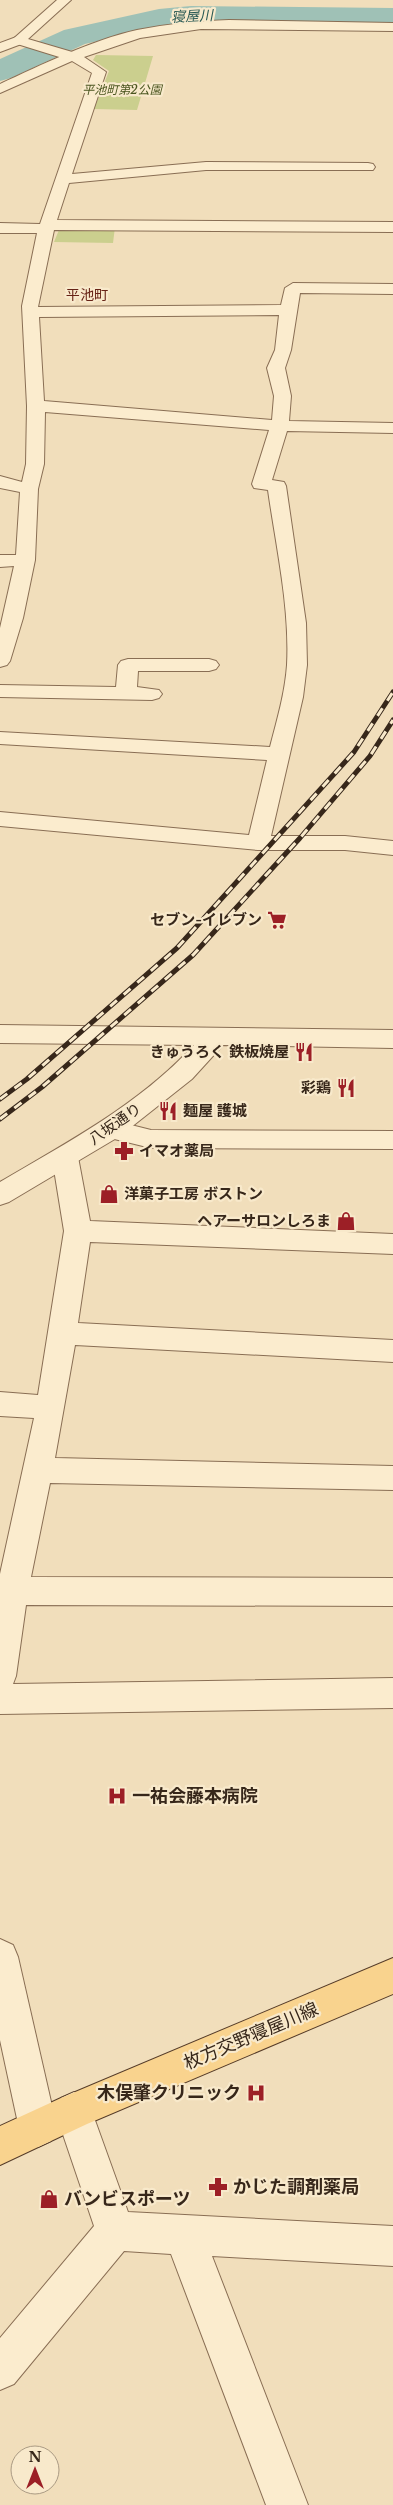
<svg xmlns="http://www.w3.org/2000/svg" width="393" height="2505" font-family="'Libre Baskerville','Noto Sans JP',serif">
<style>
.green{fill:#cbcf8e}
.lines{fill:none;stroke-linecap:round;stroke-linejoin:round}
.river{fill:#9fc1b6;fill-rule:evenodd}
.minor-casing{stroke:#896e54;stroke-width:2}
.tertiary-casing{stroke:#896e54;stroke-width:2}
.primary-casing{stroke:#563c29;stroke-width:2}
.minor{fill:#fbecce;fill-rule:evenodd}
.tertiary{fill:#fbecce;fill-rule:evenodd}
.primary{fill:#f9d38e;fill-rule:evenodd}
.rail-casing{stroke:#37271a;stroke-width:5}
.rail{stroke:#f8e9cb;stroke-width:3;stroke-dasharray:9;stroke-linecap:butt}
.labels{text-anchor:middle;stroke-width:4.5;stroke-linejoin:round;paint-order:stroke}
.far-park-label{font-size:12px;font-style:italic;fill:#4a551f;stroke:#f8e9cb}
.far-water-label{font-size:14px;font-style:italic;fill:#285853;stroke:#f8e9cb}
.far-neighbourhood-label{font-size:14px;fill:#672316;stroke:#f8e9cb}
.poi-label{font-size:15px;font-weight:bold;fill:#37271a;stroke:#f8e9cb;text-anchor:end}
.street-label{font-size:15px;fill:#37271a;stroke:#f8e9cb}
.near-poi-label{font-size:18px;font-weight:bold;fill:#37271a;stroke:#f8e9cb;text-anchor:start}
.near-street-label{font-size:18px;fill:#37271a;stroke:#f8e9cb}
</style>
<rect width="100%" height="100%" fill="#f1debb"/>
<g class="green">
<path d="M 96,55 L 153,56 L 137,110 L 94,109 L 109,71 L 93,60 Z"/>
<path d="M 115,227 L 113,243 L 54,242 L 59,230 Z"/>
</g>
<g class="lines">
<path class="river" d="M 191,6 L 393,8 L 393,26 L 191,24 L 159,27 L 85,44 L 11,78 L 0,81 L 0,59 L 64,30 L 159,9 Z"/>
<g class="minor-casing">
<g id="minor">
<path d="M 229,20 L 393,23 L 393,31 L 201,29 L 140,38 L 84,57 L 106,72 L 72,174 L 206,162 L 368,163 L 373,164 L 375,167 L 373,170 L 206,170 L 69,183 L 57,220 L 393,222 L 393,232 L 54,230 L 38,307 L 281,305 L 285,288 L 293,283 L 393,284 L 393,294 L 300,293 L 291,350 L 285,368 L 291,396 L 289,421 L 393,423 L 393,433 L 287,431 L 272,480 L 284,482 L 286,486 L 306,623 L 307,665 L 303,697 L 271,836 L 345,836 L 393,841 L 393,855 L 345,850 L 258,850 L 0,826 L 0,812 L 249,835 L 267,760 L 0,744 L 0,732 L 270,747 C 277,720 285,693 287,665 C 290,607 276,547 268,490 L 254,488 L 252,484 L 269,430 L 45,412 L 44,464 L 38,489 L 35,560 L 23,618 L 10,661 L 7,665 L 0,667 L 0,628 L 14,566 L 0,567 L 0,555 L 16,555 L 20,492 L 0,488 L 0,476 L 22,482 L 26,464 L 27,406 L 22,306 L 37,233 L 0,233 L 0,223 L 40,224 L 92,73 L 72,61 L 0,93 L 0,84 C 41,65 92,40 137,30 C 167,24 198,21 229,20 ZM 279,315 L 275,350 L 267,368 L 274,396 L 272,420 L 44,401 L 39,317 Z"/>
<path d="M 19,36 L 24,37 L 26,40 L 24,43 L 0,52 L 0,43 Z"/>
<path d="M 128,659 L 209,659 L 216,661 L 219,665 L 216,669 L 209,671 L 138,671 L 137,687 L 159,690 L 162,694 L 159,698 L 152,700 L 0,697 L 0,685 L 116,687 L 118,665 L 121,661 Z"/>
<path d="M 111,1120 L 151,1130 L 393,1131 L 393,1149 L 151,1148 L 102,1136 L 98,1129 L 102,1122 Z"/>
<path d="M 65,1147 L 74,1150 L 78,1157 L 90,1221 L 393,1234 L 393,1254 L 90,1242 L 78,1323 L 393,1340 L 393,1362 L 75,1345 L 55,1458 L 393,1466 L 393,1490 L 50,1483 L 31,1577 L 393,1578 L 393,1606 L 26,1605 L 16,1676 L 13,1684 L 393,1678 L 393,1708 L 0,1714 L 0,1574 L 34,1418 L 0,1416 L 0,1392 L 38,1395 L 64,1231 L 52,1157 L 56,1150 Z"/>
<path d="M 0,1939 L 13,1945 L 18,1957 L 57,2128 L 51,2141 L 38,2147 L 25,2141 L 19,2128 L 0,2040 Z"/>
<path d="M 74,2092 L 87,2098 L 128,2212 L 393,2226 L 393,2266 L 212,2256 L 308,2505 L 266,2505 L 171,2254 L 124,2251 L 14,2384 L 0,2390 L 0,2338 L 94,2226 L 55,2111 L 61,2098 Z"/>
</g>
</g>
<g class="tertiary-casing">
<g id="tertiary">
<path d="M 57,0 L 71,0 L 28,39 L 79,54 L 81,57 L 79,60 L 69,60 L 14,43 L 12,40 Z"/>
<path d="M 0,1025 L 393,1030 L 393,1048 L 223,1045 L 192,1079 L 120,1136 L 9,1202 L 0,1205 L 0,1182 C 68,1142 140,1104 194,1045 L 0,1043 Z"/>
</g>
</g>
<g class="primary-casing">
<path id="primary" d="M 393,1958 L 393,1994 L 87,2124 L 0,2165 L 0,2126 L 61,2098 Z"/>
</g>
<use href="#minor" class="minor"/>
<use href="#tertiary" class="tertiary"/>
<use href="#primary" class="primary"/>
<g class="rail-casing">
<g id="rail">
<path d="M 0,1099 L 27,1079 L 177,948 L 354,752 L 393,692"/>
<path d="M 0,1119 L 42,1087 L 193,955 L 300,838 L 370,756 L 393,720"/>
</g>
</g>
<use href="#rail" class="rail"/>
</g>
<defs>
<g id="supermarket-bare" transform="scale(1.5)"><path d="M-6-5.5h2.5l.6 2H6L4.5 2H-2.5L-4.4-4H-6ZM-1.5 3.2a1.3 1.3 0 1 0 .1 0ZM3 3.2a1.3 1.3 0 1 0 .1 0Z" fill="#9c1f26" stroke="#f8e9cb" stroke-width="2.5" paint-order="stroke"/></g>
<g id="restaurant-bare" transform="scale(1.5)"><path d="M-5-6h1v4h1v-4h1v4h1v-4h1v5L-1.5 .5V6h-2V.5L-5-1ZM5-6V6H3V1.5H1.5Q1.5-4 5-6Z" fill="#9c1f26" stroke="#f8e9cb" stroke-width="2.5" paint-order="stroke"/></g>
<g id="pharmacy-bare" transform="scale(1.5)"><path d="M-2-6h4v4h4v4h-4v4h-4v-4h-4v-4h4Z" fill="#9c1f26" stroke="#f8e9cb" stroke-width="2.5" paint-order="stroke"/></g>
<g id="shop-bare" transform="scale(1.5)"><path d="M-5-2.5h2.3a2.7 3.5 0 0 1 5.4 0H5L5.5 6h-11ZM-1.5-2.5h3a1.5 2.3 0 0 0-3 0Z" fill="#9c1f26" stroke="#f8e9cb" stroke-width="2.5" paint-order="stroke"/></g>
<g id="hospital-bare" transform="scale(1.5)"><path d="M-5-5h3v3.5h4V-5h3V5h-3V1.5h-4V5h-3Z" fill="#9c1f26" stroke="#f8e9cb" stroke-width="2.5" paint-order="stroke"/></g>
</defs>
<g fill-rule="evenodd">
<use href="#supermarket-bare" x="277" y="920"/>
<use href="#restaurant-bare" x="304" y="1052"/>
<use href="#restaurant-bare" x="346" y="1088"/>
<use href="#restaurant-bare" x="168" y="1111"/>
<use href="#pharmacy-bare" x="124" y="1151"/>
<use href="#shop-bare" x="109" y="1194"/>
<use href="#shop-bare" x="346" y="1221"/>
<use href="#hospital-bare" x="117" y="1796"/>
<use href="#hospital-bare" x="256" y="2093"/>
<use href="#pharmacy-bare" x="218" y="2187"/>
<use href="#shop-bare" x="49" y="2199"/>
</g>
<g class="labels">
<g class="far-park-label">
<text x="122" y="94">平池町第2公園</text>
</g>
<g class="far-water-label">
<text transform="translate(192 16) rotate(-3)" y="5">寝屋川</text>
</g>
<g class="far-neighbourhood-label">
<text x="87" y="300">平池町</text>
</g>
<g class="poi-label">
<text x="262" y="925">セブン-イレブン</text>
<text x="289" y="1057">きゅうろく 鉄板焼屋</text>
<text x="331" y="1093">彩鶏</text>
<text x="183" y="1116" text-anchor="start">麺屋 護城</text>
<text x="139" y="1156" text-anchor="start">イマオ薬局</text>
<text x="124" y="1199" text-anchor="start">洋菓子工房 ボストン</text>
<text x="331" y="1226">ヘアーサロンしろま</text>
</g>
<g class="street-label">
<text transform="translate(115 1124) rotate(-35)" y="5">八坂通り</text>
</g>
<g class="near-poi-label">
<text x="132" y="1802">一祐会藤本病院</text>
<text x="241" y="2099" text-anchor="end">木俣肇クリニック</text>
<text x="233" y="2193">かじた調剤薬局</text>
<text x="64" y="2205">バンビスポーツ</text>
</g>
<g class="near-street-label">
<text transform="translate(251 2036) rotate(-23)" y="6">枚方交野寝屋川線</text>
</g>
</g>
<g transform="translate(35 2470)"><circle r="24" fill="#f8e9cb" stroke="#ab9b84"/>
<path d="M0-4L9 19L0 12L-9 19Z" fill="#9c1f26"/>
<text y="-8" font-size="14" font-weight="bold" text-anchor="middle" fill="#37271a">N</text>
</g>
</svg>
